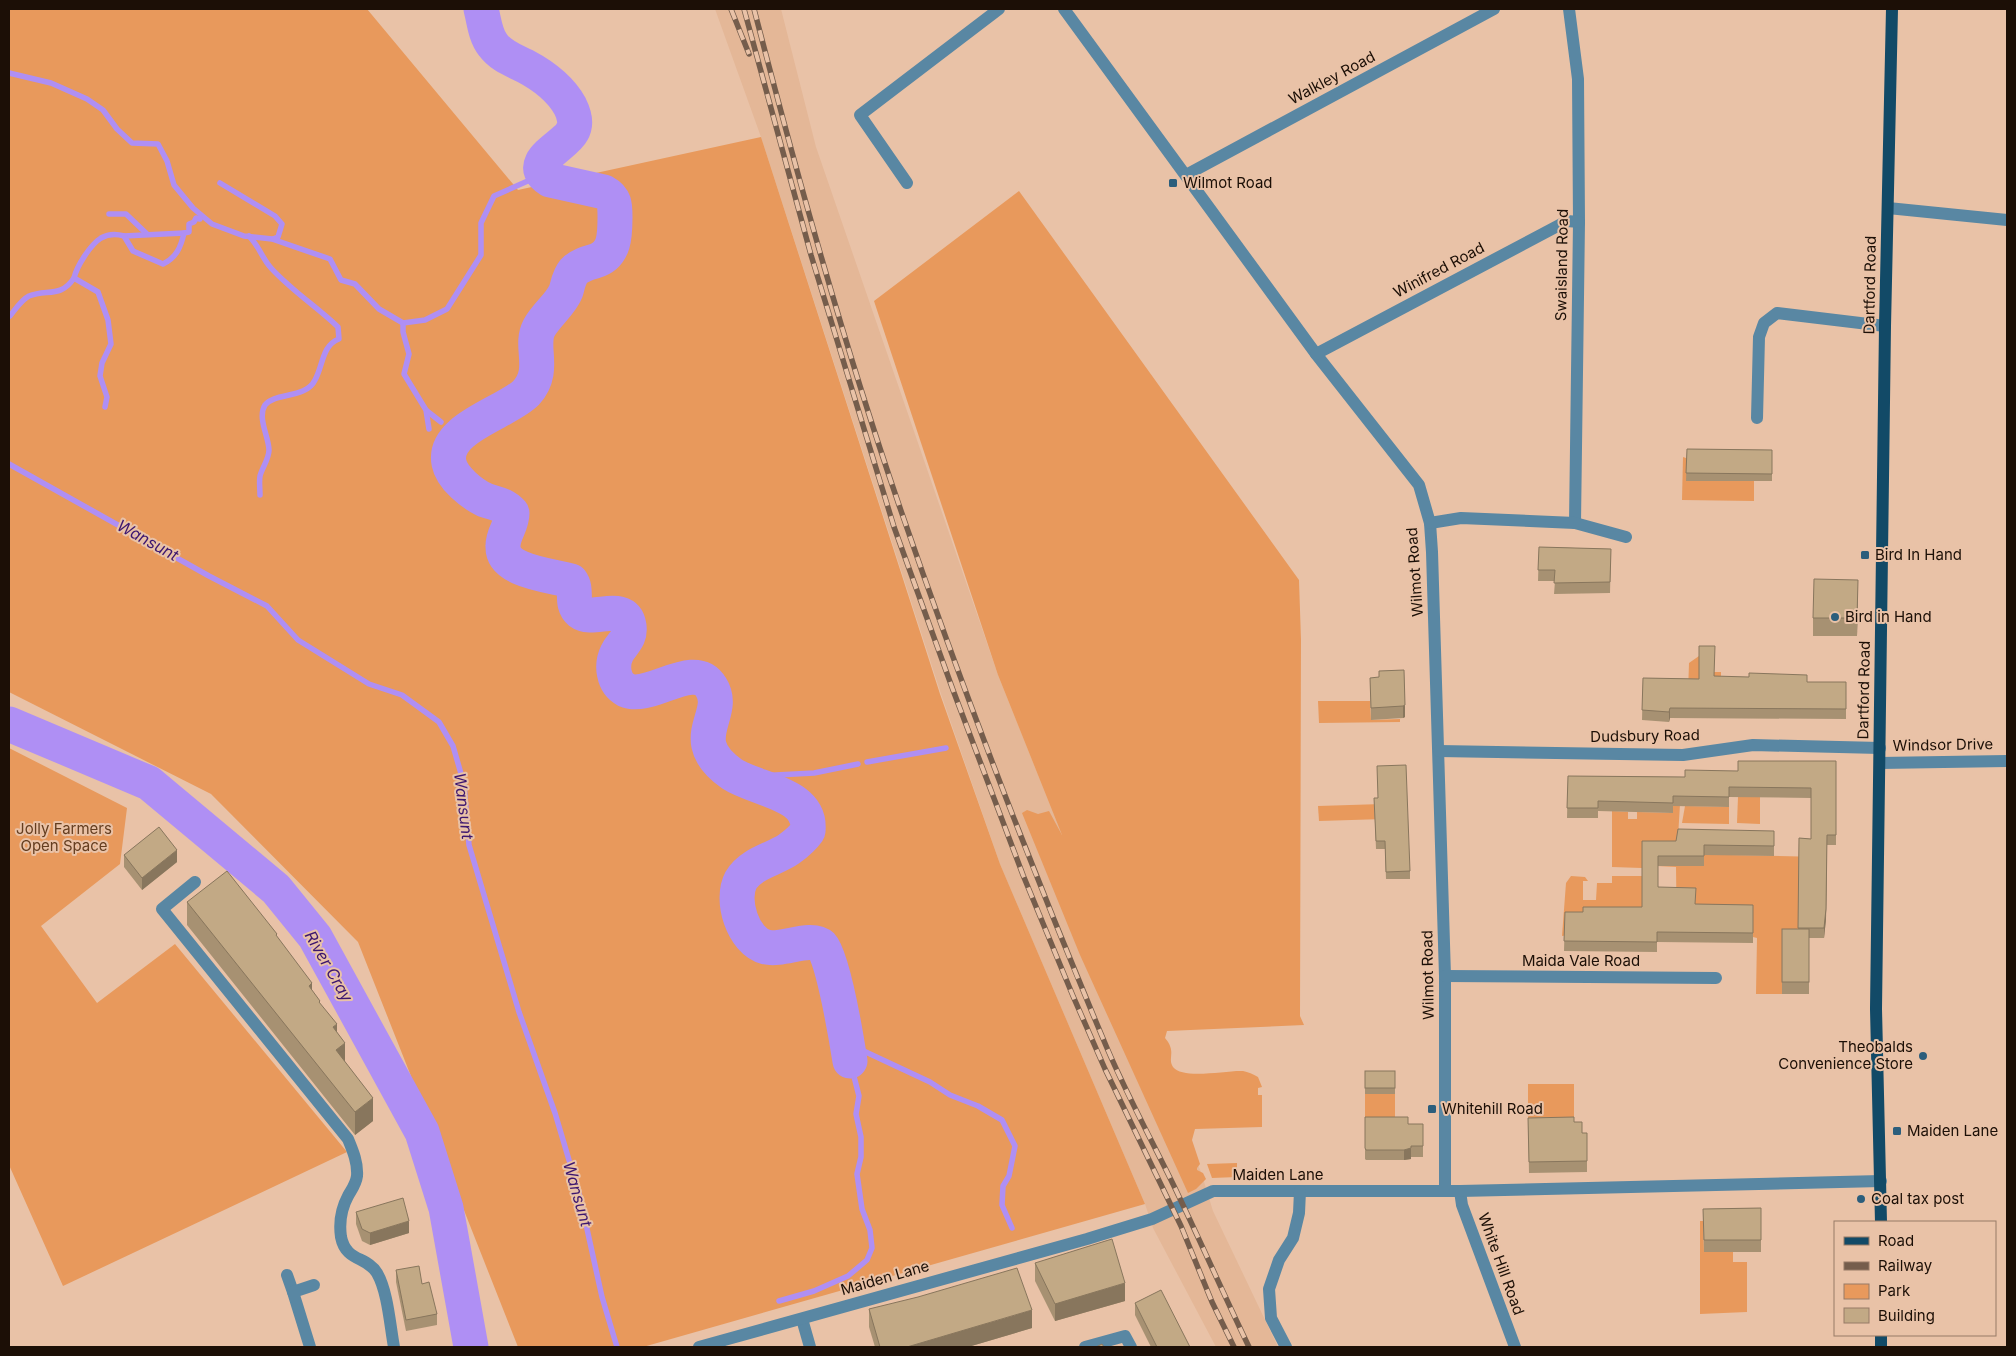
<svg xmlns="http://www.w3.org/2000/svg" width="2016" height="1356" font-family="Inter,sans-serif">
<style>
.built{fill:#e4b797}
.green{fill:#e8995c}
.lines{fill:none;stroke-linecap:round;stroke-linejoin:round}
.stream{stroke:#af8ff4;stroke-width:5.5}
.river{stroke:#af8ff4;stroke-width:35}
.street{stroke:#5987a3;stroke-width:12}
.primary{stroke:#124a67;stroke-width:12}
.rail-casing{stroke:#755d4c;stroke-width:5.5}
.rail{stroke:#e9c2a7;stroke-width:4;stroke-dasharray:11;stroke-linecap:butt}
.wall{fill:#a79172}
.shaded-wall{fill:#88765d}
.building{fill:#c2a985;stroke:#88765d}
.poi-dot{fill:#2c5e7c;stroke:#e9c2a7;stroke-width:2}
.labels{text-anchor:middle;stroke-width:4;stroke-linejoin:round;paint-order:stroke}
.street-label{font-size:15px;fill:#1c0f06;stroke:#e9c2a7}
.poi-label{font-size:15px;fill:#1c0f06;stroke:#e9c2a7;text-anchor:start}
.park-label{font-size:15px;fill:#643d1f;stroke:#e9c2a7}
.water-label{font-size:16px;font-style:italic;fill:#3c166f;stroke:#e9c2a7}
</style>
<rect width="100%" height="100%" fill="#e9c2a7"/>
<path class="built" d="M 715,9 L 781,9 L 816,147 L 998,675 L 1140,1029 L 1201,1172 L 1213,1211 L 1278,1347 L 1216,1347 L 1153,1228 L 1145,1204 L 1000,864 L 941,694 L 761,137 Z"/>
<g class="green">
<path d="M 9,9 L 367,9 L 518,190 L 761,137 L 940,694 L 1000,864 L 1145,1204 L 643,1347 L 518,1347 L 358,942 L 211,794 L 9,692 Z"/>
<path d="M 1019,191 L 1299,580 L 1301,640 L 1300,1016 L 1304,1025 L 1167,1031 L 1165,1038 C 1177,1052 1167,1058 1173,1067 C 1183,1080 1227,1070 1243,1071 C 1248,1072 1253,1074 1258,1077 L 1262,1087 L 1258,1088 L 1258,1095 L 1262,1095 L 1262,1127 L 1195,1129 L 1192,1140 L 1200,1164 L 1197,1168 L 1197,1170 L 1203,1173 L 1206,1179 L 1196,1189 L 1188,1193 L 1080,955 L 1022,813 L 1027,810 L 1038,814 L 1049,811 L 1062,835 L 998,675 L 874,301 Z"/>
<path d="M 1683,457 L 1754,481 L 1754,501 L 1682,500 Z"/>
<path d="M 1699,656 L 1699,672 L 1721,672 L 1721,692 L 1688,693 L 1689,663 Z"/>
<path d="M 1318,701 L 1370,701 L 1371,720 L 1400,719 L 1400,722 L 1319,723 Z"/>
<path d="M 9,748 L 127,808 L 120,864 L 41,926 L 97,1003 L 175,944 L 347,1152 L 63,1286 L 9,1165 Z"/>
<path d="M 1738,797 L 1760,797 L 1760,824 L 1737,823 Z"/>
<path d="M 1382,804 L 1384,819 L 1319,821 L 1318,806 Z"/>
<path d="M 1680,804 L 1677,854 L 1823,857 L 1798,934 L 1782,994 L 1756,994 L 1757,938 L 1753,937 L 1752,907 L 1682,942 L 1677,942 L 1676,867 L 1657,866 L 1642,863 L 1642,868 L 1612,867 L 1612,811 L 1628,812 L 1628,819 L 1637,819 L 1637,812 L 1673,813 L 1673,805 Z"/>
<path d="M 1685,806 L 1729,807 L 1729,824 L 1682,823 Z"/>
<path d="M 1571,876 L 1585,877 L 1588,881 L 1583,881 L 1583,900 L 1596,900 L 1597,883 L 1612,883 L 1612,876 L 1642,876 L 1658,921 L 1562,936 L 1566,883 Z"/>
<path d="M 1528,1084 L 1574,1084 L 1574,1127 L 1528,1129 Z"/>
<path d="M 1365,1094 L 1395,1094 L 1395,1135 L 1365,1128 Z"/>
<path d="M 1237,1163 L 1237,1177 L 1212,1178 L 1207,1164 Z"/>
<path d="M 1700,1221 L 1703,1221 L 1704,1252 L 1733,1252 L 1733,1262 L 1747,1262 L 1747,1312 L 1700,1314 Z"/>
</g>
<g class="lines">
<g class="stream">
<path d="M 9,73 L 51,83 L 87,99 L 103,110 L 117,129 L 132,143 L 158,144 L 167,161 L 174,185 L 193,208 L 212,224 L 244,236 L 272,239 L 330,259 L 341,280 L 355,284 L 379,309 L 403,323 L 425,320 L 447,309 L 481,255 L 481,223 L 494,196 L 530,180"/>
<path d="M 220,183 L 275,216 L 282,224 L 278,237 L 273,239"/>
<path d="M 109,214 L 126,214 L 147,234"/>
<path d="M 124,236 L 184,233"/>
<path d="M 249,236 C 259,246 262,258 271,268 C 291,290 317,307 338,327 L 339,339 C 322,345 323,366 315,380 C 306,399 275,392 265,405 C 257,418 269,437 269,450 C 269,459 262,468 260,476 C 259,482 260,489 260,495"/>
<path d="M 10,316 C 15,310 21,300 29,296 C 47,289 61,298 74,278"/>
<path d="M 403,323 L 403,332 L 409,354 L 404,374 L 426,410 L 429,429"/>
<path d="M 105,407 L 107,397 L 100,376 L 102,363 L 111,344 L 108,320 L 98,292 L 74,278 C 77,266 90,245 101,238 C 108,234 117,234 124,236 L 133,251 L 163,264 C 176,258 181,247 184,233 L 189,232 L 189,224 L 194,222 L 196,218 L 200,219"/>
<path d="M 427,411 L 441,422"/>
<path d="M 9,464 L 209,576 L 267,606 L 298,640 L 369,684 L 402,695 L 439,722 L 453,746 L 464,784 L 469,845 L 519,1012 L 555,1113 L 580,1197 L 602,1297 L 617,1347"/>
<path d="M 867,762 L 946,748"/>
<path d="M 745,781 L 758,776 L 814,773 L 858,764"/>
<path d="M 846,1038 L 853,1046 L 930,1082 L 950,1095 L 978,1106 L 1002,1120 L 1015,1146 L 1009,1176 L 1003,1186 L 1002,1205 L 1012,1228"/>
<path d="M 779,1301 L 814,1291 L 848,1276 L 867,1260 L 872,1248 L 870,1230 L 862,1209 L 857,1174 L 861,1157 L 861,1137 L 856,1114 L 859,1096 L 850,1061"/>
</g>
<g class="river">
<path d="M 481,9 C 484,20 485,35 493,45 C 501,56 513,60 525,66 C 542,75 560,88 570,106 C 574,114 577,124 572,132 C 565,146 522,163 550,180 L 604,192 C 615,198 615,205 615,217 C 615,235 615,255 595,261 C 588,263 580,265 574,271 C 569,277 568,284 566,291 C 561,304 546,315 539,328 C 529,347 547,370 526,393 C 506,413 442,428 449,463 C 452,478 472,494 485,500 C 496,504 504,504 512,513 C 512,526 503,533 503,546 C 502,572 551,575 571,581 C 578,590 570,604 580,612 C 593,622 625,601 629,626 C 631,639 622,643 617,653 C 611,665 613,683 626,690 C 650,701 694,659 711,687 C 729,715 682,739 732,774 C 756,790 812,793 808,831 C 803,838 796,844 789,849 C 775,859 751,863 741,880 C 730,900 743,941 766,947 C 782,951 811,936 822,946 C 833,957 847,1042 850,1061"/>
<path d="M 9,724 L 149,783 L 276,889 L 315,937 L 422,1132 L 446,1208 L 471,1347"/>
</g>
<g class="street">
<path d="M 1064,9 L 1316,354 L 1419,485 L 1430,523 L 1432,552 L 1445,976 L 1445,1191"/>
<path d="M 1569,9 L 1578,79 L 1579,222 L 1575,523"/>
<path d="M 1186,175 L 1494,9"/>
<path d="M 907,183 L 860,115 L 999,9"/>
<path d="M 1888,208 L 2007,220"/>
<path d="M 1316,354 L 1567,221 L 1579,222"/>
<path d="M 1757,418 L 1759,337 L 1764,323 L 1777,313 L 1885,326"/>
<path d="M 1430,523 L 1461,518 L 1575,523 L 1626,537"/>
<path d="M 1439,751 L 1683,755 L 1753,745 L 1880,748"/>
<path d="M 1880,763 L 2007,761"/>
<path d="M 195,882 L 162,909 L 348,1139 C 353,1151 358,1163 357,1176 C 356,1184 352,1189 348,1196 C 341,1209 339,1223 341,1237 C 346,1262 367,1256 377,1273 C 388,1292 390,1326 394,1347"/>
<path d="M 1445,976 L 1716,978"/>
<path d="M 1460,1191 L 1462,1205 L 1515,1347"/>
<path d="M 287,1275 L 293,1292"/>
<path d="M 802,1319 L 810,1347"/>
<path d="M 310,1347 L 293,1292 L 314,1285"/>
<path d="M 699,1347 L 1087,1239 L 1152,1219 L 1213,1191 L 1460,1191 L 1881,1181"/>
<path d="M 1085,1347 L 1125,1336 L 1131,1347"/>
<path d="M 1286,1347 L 1271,1318 L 1269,1289 L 1279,1260 L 1293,1238 L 1299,1213 L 1300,1191"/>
</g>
<g class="primary">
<path d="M 1881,1222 L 1876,1009 L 1885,326 L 1892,9"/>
<path d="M 1881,1347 L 1881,1335"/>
</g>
<g class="rail-casing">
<g id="rail">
<path d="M 731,9 L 749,54"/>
<path d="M 744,9 L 811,255 L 894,527 L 953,690 L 1023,875 L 1073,996 L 1105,1069 L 1181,1226 L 1212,1302 L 1234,1347"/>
<path d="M 754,9 C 797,175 843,342 899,505 C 962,688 1032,870 1107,1048 C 1127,1095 1151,1139 1173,1184 C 1199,1238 1223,1293 1249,1347"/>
</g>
</g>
<use href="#rail" class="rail"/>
</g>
<g class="wall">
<path d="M 1687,449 L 1772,450 L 1772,481 L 1686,481 Z"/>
<path d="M 1539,547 L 1611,549 L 1610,593 L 1554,594 L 1555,581 L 1538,581 Z"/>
<path d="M 1858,597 L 1857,636 L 1813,636 L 1813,618 Z"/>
<path d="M 1404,670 L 1405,717 L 1403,718 L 1371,720 L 1370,678 L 1379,678 Z"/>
<path d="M 1715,676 L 1807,682 L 1846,682 L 1846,719 L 1670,718 L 1669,722 L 1642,720 L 1643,678 L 1699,679 Z"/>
<path d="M 1836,761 L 1836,845 L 1827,845 L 1826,919 L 1824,938 L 1809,938 L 1809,994 L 1782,994 L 1782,929 L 1798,929 L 1799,838 L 1811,839 L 1811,798 L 1729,797 L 1729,807 L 1673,806 L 1673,813 L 1598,811 L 1598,818 L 1567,818 L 1568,776 L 1685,777 L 1738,771 Z"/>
<path d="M 1374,798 L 1378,798 L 1410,871 L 1410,879 L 1386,879 L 1385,849 L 1376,849 Z"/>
<path d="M 1774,831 L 1774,856 L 1704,855 L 1704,866 L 1658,866 L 1658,887 L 1695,904 L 1753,905 L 1753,943 L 1657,942 L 1657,952 L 1564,951 L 1565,912 L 1583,912 L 1642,907 L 1642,841 L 1676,841 Z"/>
<path d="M 124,855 L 177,862 L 142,890 L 124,867 Z"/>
<path d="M 187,902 L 277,937 L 312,991 L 337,1032 L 345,1062 L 373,1121 L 355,1135 L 187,925 Z"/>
<rect x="1365" y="1071" width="30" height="23"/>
<path d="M 1365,1117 L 1408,1124 L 1423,1124 L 1423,1157 L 1411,1157 L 1411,1159 L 1404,1160 L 1366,1160 L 1365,1159 Z"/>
<path d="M 1528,1118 L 1574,1122 L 1582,1133 L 1587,1133 L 1587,1172 L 1529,1173 Z"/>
<path d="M 1761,1208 L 1761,1252 L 1704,1252 L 1703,1209 Z"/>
<path d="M 356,1212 L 409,1233 L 370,1245 L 362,1241 L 356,1224 Z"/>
<path d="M 1035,1263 L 1125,1301 L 1055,1321 L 1035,1281 Z"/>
<path d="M 396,1270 L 422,1284 L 437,1314 L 437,1325 L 406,1331 L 396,1282 Z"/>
<path d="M 1135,1303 L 1190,1347 L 1151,1347 L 1135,1315 Z"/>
<path d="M 869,1309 L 1032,1328 L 968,1347 L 875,1347 L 869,1327 Z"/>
</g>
<g class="shaded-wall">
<path d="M 1858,580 L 1858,597 L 1857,636 L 1857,618 Z"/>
<path d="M 1405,705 L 1405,717 L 1403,718 L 1403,706 Z"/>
<path d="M 1670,708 L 1670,718 L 1669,722 L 1669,712 Z"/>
<path d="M 1827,835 L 1826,919 L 1824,938 L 1824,928 Z"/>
<path d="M 177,850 L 177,862 L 142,890 L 142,878 Z"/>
<path d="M 312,983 L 312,1006 L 309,986 Z"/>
<path d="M 337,1024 L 337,1047 L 333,1027 Z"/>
<path d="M 345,1043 L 345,1066 L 336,1050 Z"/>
<path d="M 373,1098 L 373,1121 L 355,1135 L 355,1112 Z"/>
<path d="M 1411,1148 L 1411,1159 L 1404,1160 L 1404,1150 Z"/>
<path d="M 409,1221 L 409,1233 L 370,1245 L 370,1233 Z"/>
<path d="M 1125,1283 L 1125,1301 L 1055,1321 L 1055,1304 Z"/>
<path d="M 1032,1310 L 1032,1328 L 968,1347 L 907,1347 Z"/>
</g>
<g class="building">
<path d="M 1687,449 L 1772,450 L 1772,474 L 1686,473 Z"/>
<path d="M 1539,547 L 1611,549 L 1610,582 L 1554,583 L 1555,570 L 1538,570 Z"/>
<path d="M 1814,579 L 1858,580 L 1857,618 L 1813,618 Z"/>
<path d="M 1699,646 L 1715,646 L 1714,676 L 1749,677 L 1749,673 L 1807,675 L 1807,682 L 1846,682 L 1846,709 L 1670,708 L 1669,712 L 1642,710 L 1643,678 L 1699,679 Z"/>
<path d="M 1404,670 L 1405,705 L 1403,706 L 1371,708 L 1370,678 L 1379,677 L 1379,671 Z"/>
<path d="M 1738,761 L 1836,761 L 1836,835 L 1827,835 L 1826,909 L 1824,928 L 1798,928 L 1799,838 L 1811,839 L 1811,788 L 1729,787 L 1729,797 L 1673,796 L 1673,803 L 1598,801 L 1598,808 L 1567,808 L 1568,776 L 1685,777 L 1685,770 L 1738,771 Z"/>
<path d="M 1406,765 L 1410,871 L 1386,872 L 1385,841 L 1376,841 L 1374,798 L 1378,798 L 1377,766 Z"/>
<path d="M 159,827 L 177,850 L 142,878 L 124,855 Z"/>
<path d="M 1678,829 L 1774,831 L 1774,846 L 1704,845 L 1704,856 L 1658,856 L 1658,887 L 1696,888 L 1695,904 L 1753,905 L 1753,933 L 1657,932 L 1657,942 L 1564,941 L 1565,912 L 1583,912 L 1583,907 L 1642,907 L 1642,841 L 1676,841 Z"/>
<path d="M 227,871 L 277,934 L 276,935 L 312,983 L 309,986 L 320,1001 L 319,1002 L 337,1024 L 333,1027 L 345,1043 L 336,1050 L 373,1098 L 355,1112 L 187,902 Z"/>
<rect x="1782" y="929" width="27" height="53"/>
<rect x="1365" y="1071" width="30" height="17"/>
<path d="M 1365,1117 L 1408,1117 L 1408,1124 L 1423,1124 L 1423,1146 L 1411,1146 L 1411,1148 L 1404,1150 L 1366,1150 L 1365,1148 Z"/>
<path d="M 1574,1117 L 1574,1122 L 1582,1122 L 1582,1133 L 1587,1133 L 1587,1161 L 1529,1162 L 1528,1118 Z"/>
<path d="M 403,1198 L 409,1221 L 370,1233 L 362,1229 L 356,1212 Z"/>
<path d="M 1761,1208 L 1761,1240 L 1704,1240 L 1703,1209 Z"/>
<path d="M 1112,1239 L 1125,1283 L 1055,1304 L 1035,1263 Z"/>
<path d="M 419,1266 L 422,1284 L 429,1282 L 437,1314 L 406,1320 L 396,1270 Z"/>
<path d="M 1017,1268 L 1032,1310 L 907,1347 L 880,1347 L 869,1309 L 918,1297 Z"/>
<path d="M 1161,1290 L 1190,1347 L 1157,1347 L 1135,1303 Z"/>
<path d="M 1102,1344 L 1104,1347 L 1096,1347 Z"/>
</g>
<g class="poi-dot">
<rect x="1168" y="178" width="10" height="10" rx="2.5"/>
<rect x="1860" y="550" width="10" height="10" rx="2.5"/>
<circle cx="1835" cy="617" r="5"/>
<circle cx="1923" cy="1056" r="5"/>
<rect x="1427" y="1104" width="10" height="10" rx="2.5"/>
<rect x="1892" y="1126" width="10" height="10" rx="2.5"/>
<circle cx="1861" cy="1199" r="5"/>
</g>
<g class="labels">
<g class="street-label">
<text transform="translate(1332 78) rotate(-28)" y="5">Walkley Road</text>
<text transform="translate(1562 265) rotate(-89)" y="5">Swaisland Road</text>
<text transform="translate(1439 270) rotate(-28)" y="5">Winifred Road</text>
<text transform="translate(1870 285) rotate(-89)" y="5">Dartford Road</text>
<text transform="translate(1415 572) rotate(-94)" y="5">Wilmot Road</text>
<text transform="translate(1864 690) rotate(-89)" y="5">Dartford Road</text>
<text transform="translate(1645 736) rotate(-1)" y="5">Dudsbury Road</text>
<text transform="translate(1943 745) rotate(-1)" y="5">Windsor Drive</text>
<text x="1581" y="966">Maida Vale Road</text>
<text transform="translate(1428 975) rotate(-91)" y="5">Wilmot Road</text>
<text x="1278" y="1180">Maiden Lane</text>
<text transform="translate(1501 1264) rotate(70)" y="5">White Hill Road</text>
<text transform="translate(885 1278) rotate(-16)" y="5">Maiden Lane</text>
</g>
<g class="poi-label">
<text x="1183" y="188">Wilmot Road</text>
<text x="1875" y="560">Bird In Hand</text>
<text x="1845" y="622">Bird in Hand</text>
<text x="1913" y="1052" text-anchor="end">Theobalds<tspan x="1913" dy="17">Convenience Store</tspan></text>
<text x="1442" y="1114">Whitehill Road</text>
<text x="1907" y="1136">Maiden Lane</text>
<text x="1871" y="1204">Coal tax post</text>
</g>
<g class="park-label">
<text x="64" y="834">Jolly Farmers<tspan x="64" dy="17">Open Space</tspan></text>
</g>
<g class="water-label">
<text transform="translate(148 540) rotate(29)" y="6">Wansunt</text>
<text transform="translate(464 806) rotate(83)" y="6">Wansunt</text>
<text transform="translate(329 966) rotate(60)" y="6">River Cray</text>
<text transform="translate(578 1194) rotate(74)" y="6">Wansunt</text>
</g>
</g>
<rect width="2016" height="1356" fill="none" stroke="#1c0f06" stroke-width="20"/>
<rect x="1834" y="1221" width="162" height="115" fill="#e9c2a7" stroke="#977a67"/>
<rect x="1844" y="1237" width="25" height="8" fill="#124a67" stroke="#977a67"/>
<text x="1878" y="1246" font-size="15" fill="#1c0f06">Road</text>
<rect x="1844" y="1262" width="25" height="8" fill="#755d4c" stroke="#977a67"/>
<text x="1878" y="1271" font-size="15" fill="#1c0f06">Railway</text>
<rect x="1844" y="1284" width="25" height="15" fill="#e8995c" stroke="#977a67"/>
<text x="1878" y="1296" font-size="15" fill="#1c0f06">Park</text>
<rect x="1844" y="1308" width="25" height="15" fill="#c2a985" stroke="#977a67"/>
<text x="1878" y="1321" font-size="15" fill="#1c0f06">Building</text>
</svg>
